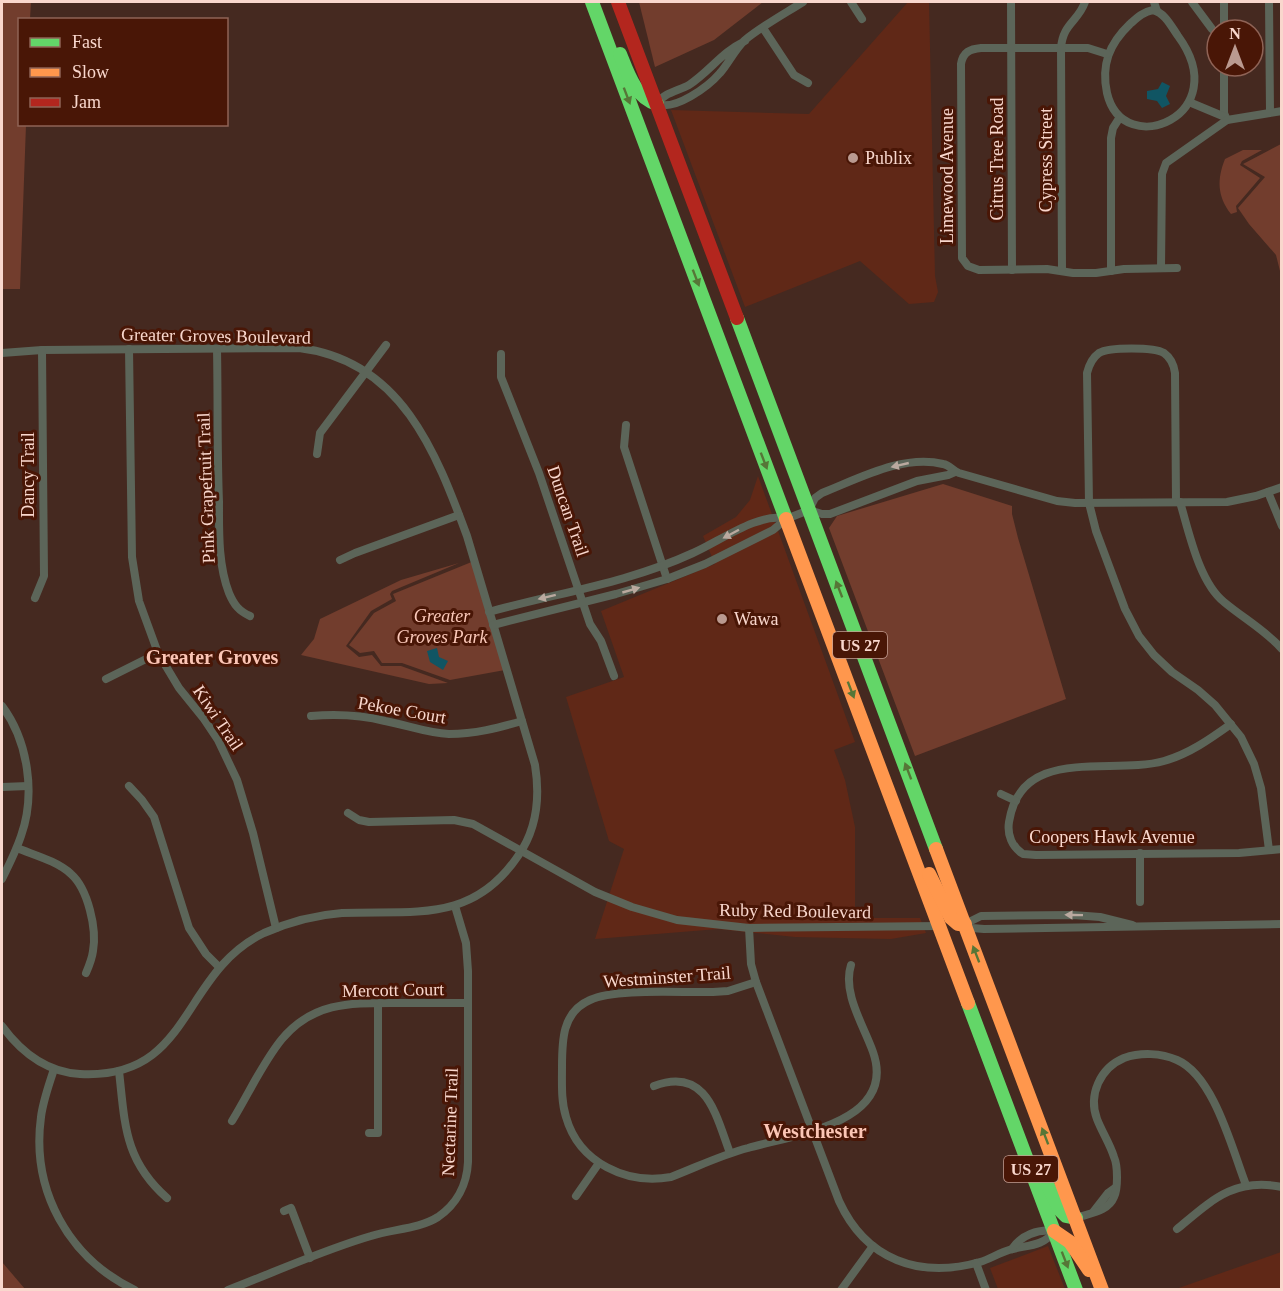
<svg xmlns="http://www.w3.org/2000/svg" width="1283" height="1291" font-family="Georgia,serif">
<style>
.built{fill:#602817}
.green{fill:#723d2d}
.water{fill:#105563}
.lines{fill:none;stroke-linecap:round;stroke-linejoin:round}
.street{stroke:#5c6559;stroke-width:8}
.fast{stroke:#63d668;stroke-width:14}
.slow{stroke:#ff974d;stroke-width:14}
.jam{stroke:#b3261e;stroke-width:14}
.oneway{fill:#567637}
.oneway2{fill:#baa99f}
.poi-dot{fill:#ba9a90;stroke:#491606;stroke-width:2}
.labels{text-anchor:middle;stroke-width:6;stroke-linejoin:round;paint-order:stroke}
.shield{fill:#491606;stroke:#c49d91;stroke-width:1.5}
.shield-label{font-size:16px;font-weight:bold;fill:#f9d7cd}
.poi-label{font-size:18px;fill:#f9d7cd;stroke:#491606;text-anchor:start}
.street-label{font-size:18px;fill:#f9d7cd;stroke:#491606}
.park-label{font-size:18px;font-style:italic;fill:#fbc9ba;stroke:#491606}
.neighbourhood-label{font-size:20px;font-weight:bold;fill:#fbc5b5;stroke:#491606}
</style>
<rect width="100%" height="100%" fill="#452920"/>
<g class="built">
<path d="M 908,2 L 929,2 L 935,276 L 938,292 L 934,302 L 909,304 L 860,261 L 745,307 L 671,110 L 809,114 Z"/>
<path d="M 758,476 L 855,742 L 834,750 L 845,780 L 855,827 L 855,918 L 920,918 L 926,933 L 891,939 L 795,937 L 718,929 L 595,939 L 624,849 L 609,841 L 566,697 L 624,677 L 601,611 L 715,564 L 703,536 L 736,517 L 750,500 Z"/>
<path d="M 1048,1246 L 1065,1289 L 998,1289 L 990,1268 Z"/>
<path d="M 1281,1252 L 1281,1289 L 1176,1289 Z"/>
</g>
<g class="green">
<path d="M 2,2 L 31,2 L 30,19 L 20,20 L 20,124 L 26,125 L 20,289 L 2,289 Z"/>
<path d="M 639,2 L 763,2 L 714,40 L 655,67 Z"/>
<path d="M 1281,144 L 1281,275 L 1276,255 L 1249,224 L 1238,208 L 1265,177 L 1243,164 Z"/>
<path d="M 1243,150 L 1262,150 L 1242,161 L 1240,165 L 1260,178 L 1236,206 L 1237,212 L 1231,214 C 1217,196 1217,179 1225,159 Z"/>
<path d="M 943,484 L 1012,506 L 1012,514 L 1018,538 L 1066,699 L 915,756 L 829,528 L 837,516 Z"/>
<path d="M 474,561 L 505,670 L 450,680 L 402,663 L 382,663 L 374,651 L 360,653 L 349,645 L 374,613 L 396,601 L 393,594 Z"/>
<path d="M 459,563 L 392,591 L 390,594 L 392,599 L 371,611 L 346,646 L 359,657 L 372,655 L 381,666 L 401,666 L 448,683 L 429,684 L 301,655 L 314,639 L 320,619 L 401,580 Z"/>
<path d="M 2,1262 L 25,1289 L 2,1289 Z"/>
</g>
<g class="water">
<path d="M 1162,82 L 1170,86 L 1166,96 L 1170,104 L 1162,108 L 1157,101 L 1147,99 L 1147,91 L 1158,89 Z"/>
<path d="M 437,648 L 439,657 L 448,661 L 443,670 L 430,662 L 427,651 Z"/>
</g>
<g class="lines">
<g class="street">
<path d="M 851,2 L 862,19"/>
<path d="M 1011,2 L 1012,270"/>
<path d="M 1154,2 L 1157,11"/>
<path d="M 1192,2 L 1212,29 L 1217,34"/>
<path d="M 1269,2 L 1270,112"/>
<path d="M 1153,10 C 1165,13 1171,26 1178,36 C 1236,115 1123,162 1107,93 C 1101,65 1109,44 1130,24 C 1137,18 1143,12 1153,10 Z"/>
<path d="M 763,28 L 794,75 L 808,83"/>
<path d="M 1224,30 L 1224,2"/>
<path d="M 745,41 C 722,52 710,71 689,85 C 678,91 663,93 657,104 C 675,111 708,87 720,73 C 729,63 735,49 745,40 C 762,26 784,14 803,2"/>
<path d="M 1107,54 L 1088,48 L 981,48 C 970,49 963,52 961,64 L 962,258 L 968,266 L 979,270 L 1047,269 L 1073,273 L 1096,273 L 1124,269 L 1177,268"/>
<path d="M 1224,66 L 1224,113 L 1227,120"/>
<path d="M 1189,102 L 1225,117"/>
<path d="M 1161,268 L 1162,174 L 1166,163 L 1227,120 L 1282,111"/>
<path d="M 1062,271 L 1061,48 C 1063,23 1078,22 1085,2"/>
<path d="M 1111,271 L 1111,138 L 1113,128 L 1120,117"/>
<path d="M 129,349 L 132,557 L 139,601 L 158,653 L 179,688 L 204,719 L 218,740 L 237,780 L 253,833 L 276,928"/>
<path d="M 217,349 C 218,400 217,451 219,502 C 219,531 218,565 229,593 C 234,605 239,611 250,616"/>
<path d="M 2,353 L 42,350 L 299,348 C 401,360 436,452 467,536 L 535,765 C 540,796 537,829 518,856 C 472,924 413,910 342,913 C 315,915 289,922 264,933 C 179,974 193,1080 80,1074 C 46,1072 21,1052 2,1026"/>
<path d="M 501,354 L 501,377 L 539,473 L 590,624 L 601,641 L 614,676"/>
<path d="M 626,425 L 624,447 L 667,579"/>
<path d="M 317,454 L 320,433 L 386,345"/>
<path d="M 1268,492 L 1282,526"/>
<path d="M 1176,502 L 1175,373 C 1174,365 1171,358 1164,353 C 1154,347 1109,347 1099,353 C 1092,358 1089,365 1087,373 L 1089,503 L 1096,531 L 1125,609 L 1139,636 L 1154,655 L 1172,672 L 1198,690 L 1215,705 L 1241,737 L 1254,764 L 1261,788 L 1269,850"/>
<path d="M 1180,502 C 1189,532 1199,582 1224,602 C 1243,618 1265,630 1282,649"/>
<path d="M 809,510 L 815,498 L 822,493 C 858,479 903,454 943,464 C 950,465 953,471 959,473 L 1057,501 L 1075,503 L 1227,502 L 1256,496 L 1282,487"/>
<path d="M 809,510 L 822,514 L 830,514 L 917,481 L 948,475 L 955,472"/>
<path d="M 340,560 L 355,553 L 459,515"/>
<path d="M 35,598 L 44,576 L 42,350"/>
<path d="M 489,612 C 557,593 628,583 693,553 C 717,543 760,511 786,519"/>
<path d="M 493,625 L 616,594 L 667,579 L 705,564 L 773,530 L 786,519 L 809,510"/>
<path d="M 106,679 L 158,653"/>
<path d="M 2,706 C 28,741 36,794 21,836 C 16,851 9,865 2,879"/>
<path d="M 311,716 C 336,714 361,715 385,721 C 407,725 427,733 449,734 C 475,734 498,728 522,721"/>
<path d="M 1231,724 C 1210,739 1189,754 1164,761 C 1111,776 1021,744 1009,822 C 1007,835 1012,847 1023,854 L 1036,855 L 1239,853 L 1282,849"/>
<path d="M 129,786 L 142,800 L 154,817 L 189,928 L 206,954 L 219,967"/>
<path d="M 2,787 L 28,786"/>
<path d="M 1001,794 L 1016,801"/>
<path d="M 348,813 L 359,820 L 369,822 L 454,820 L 473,824 L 595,892 L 632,907 L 677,920 L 749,928 L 940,926"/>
<path d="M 17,848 C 34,855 57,861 71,874 C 88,889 97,929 93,951 C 92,959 89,966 86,973"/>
<path d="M 1140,902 L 1140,853"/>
<path d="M 1132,925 L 1100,917 L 1073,915 L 981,916 L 965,924 L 972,928 L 984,929 L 1282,924"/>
<path d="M 749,928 L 751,964 L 756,982 L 839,1201 C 866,1260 919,1279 980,1262 C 990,1259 999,1253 1009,1250 C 1025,1245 1044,1247 1054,1231"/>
<path d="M 756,982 L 728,991 L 713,992 C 681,993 616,988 590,1000 C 562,1012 562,1041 562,1067 C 562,1084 561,1101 566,1117 C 579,1163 627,1185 671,1177 C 697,1167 721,1155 748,1148 C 793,1135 898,1123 873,1052 C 864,1026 842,993 851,965"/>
<path d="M 54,1069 C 49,1085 43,1101 41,1117 C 31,1190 68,1258 135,1290"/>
<path d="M 119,1071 C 125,1124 124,1160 167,1198"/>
<path d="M 654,1086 C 707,1066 716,1116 730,1153"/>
<path d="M 232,1121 C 248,1095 263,1062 282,1039 C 313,1002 350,1003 395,1003 C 419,1003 443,1003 468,1003"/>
<path d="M 369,1133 L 378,1133 L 378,1003"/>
<path d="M 576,1196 L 599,1163"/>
<path d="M 284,1211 L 291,1208 L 310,1258"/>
<path d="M 1094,1211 L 1108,1193 L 1115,1188"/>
<path d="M 1076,1218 C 1089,1213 1108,1212 1114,1197 C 1118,1189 1118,1166 1114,1157 C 1110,1144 1102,1132 1097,1119 C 1088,1095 1100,1068 1124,1058 C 1141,1052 1161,1053 1177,1060 C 1214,1076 1232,1149 1246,1185"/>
<path d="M 1177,1229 C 1211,1201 1234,1177 1282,1187"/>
<path d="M 1012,1249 C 1021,1235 1038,1229 1054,1231"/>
<path d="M 976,1263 L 986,1290"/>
<path d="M 228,1290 C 275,1272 323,1250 371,1236 C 392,1229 419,1229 438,1217 C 457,1204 467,1184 468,1162 L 468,971 L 466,943 L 455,906"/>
<path d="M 841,1290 L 873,1246"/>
</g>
<g class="fast">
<path d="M 592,2 L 786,519"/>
<path d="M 620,54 C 628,74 635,97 657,104"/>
<path d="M 737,318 L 936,849"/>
<path d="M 968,1003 L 1076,1290"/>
<path d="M 1039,1168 L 1060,1210 L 1066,1216 L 1076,1218"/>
</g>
<g class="slow">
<path d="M 786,519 L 968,1003"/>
<path d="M 936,849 L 1102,1290"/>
<path d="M 929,874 L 951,918 L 958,924 L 965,924"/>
<path d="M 1054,1231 L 1070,1242 L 1089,1270"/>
</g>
<path class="jam" d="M 618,2 L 737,318"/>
</g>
<defs><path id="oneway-solid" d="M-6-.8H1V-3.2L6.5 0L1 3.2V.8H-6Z" transform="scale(1.5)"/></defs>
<g class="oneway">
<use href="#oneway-solid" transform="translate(627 96) rotate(69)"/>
<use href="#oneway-solid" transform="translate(696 278) rotate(69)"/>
<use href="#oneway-solid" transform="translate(764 461) rotate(69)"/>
<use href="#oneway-solid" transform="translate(839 589) rotate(-111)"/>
<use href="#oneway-solid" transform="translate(851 690) rotate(69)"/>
<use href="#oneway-solid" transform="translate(908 771) rotate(-111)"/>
<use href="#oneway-solid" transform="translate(976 954) rotate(-111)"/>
<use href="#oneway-solid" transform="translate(1045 1136) rotate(-111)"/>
<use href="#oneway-solid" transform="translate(1065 1260) rotate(69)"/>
</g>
<g class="oneway2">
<use href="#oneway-solid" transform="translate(900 465) rotate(167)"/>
<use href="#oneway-solid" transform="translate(731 534) rotate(152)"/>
<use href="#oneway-solid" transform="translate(631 590) rotate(-16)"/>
<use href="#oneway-solid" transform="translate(547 597) rotate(166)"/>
<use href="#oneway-solid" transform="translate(1074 915) rotate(-179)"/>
</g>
<g class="poi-dot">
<circle cx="853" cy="158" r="6"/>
<circle cx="722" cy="619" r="6"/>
</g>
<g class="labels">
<g class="shield">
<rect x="833" y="632" width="54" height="26" rx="4.5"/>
<rect x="1004" y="1156" width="54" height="26" rx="4.5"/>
</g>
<g class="shield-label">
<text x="860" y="651">US 27</text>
<text x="1031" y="1175">US 27</text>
</g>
<g class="poi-label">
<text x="865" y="164">Publix</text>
<text x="734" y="625">Wawa</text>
</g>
<g class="street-label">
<text transform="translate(997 159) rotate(-90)" y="6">Citrus Tree Road</text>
<text transform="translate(1046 160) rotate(-90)" y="6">Cypress Street</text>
<text transform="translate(947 176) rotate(-90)" y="6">Limewood Avenue</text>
<text transform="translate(216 336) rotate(1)" y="6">Greater Groves Boulevard</text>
<text transform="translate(28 475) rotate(-90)" y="6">Dancy Trail</text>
<text transform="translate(206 488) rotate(-92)" y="6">Pink Grapefruit Trail</text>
<text transform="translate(568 511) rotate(71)" y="6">Duncan Trail</text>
<text transform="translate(402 710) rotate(10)" y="6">Pekoe Court</text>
<text transform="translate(218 718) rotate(56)" y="6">Kiwi Trail</text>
<text x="1112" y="843">Coopers Hawk Avenue</text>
<text transform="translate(795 911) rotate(1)" y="6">Ruby Red Boulevard</text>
<text transform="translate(667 977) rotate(-4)" y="6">Westminster Trail</text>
<text transform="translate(393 990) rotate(-1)" y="6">Mercott Court</text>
<text transform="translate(450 1122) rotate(-88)" y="6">Nectarine Trail</text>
</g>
<g class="park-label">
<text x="442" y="622">Greater<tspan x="442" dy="21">Groves Park</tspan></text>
</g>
<g class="neighbourhood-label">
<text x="212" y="664">Greater Groves</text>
<text x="815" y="1138">Westchester</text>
</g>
</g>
<rect width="1283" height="1291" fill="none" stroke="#f9d7cd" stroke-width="6"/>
<rect x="18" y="18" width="210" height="108" fill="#491606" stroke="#8f6356" stroke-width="1.5"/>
<rect x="30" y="38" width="30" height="9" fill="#63d668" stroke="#8f6356" stroke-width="1.5"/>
<text x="72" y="48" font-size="18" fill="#f9d7cd">Fast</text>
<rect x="30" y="68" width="30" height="9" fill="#ff974d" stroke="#8f6356" stroke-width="1.5"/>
<text x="72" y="78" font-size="18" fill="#f9d7cd">Slow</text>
<rect x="30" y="98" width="30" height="9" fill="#b3261e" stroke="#8f6356" stroke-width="1.5"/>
<text x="72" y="108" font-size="18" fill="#f9d7cd">Jam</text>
<g transform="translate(1235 48)"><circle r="28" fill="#491606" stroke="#8f6356" stroke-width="1.5"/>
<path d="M0-4.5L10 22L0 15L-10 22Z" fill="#ba9a90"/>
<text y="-9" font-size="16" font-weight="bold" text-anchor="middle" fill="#f9d7cd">N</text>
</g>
</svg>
